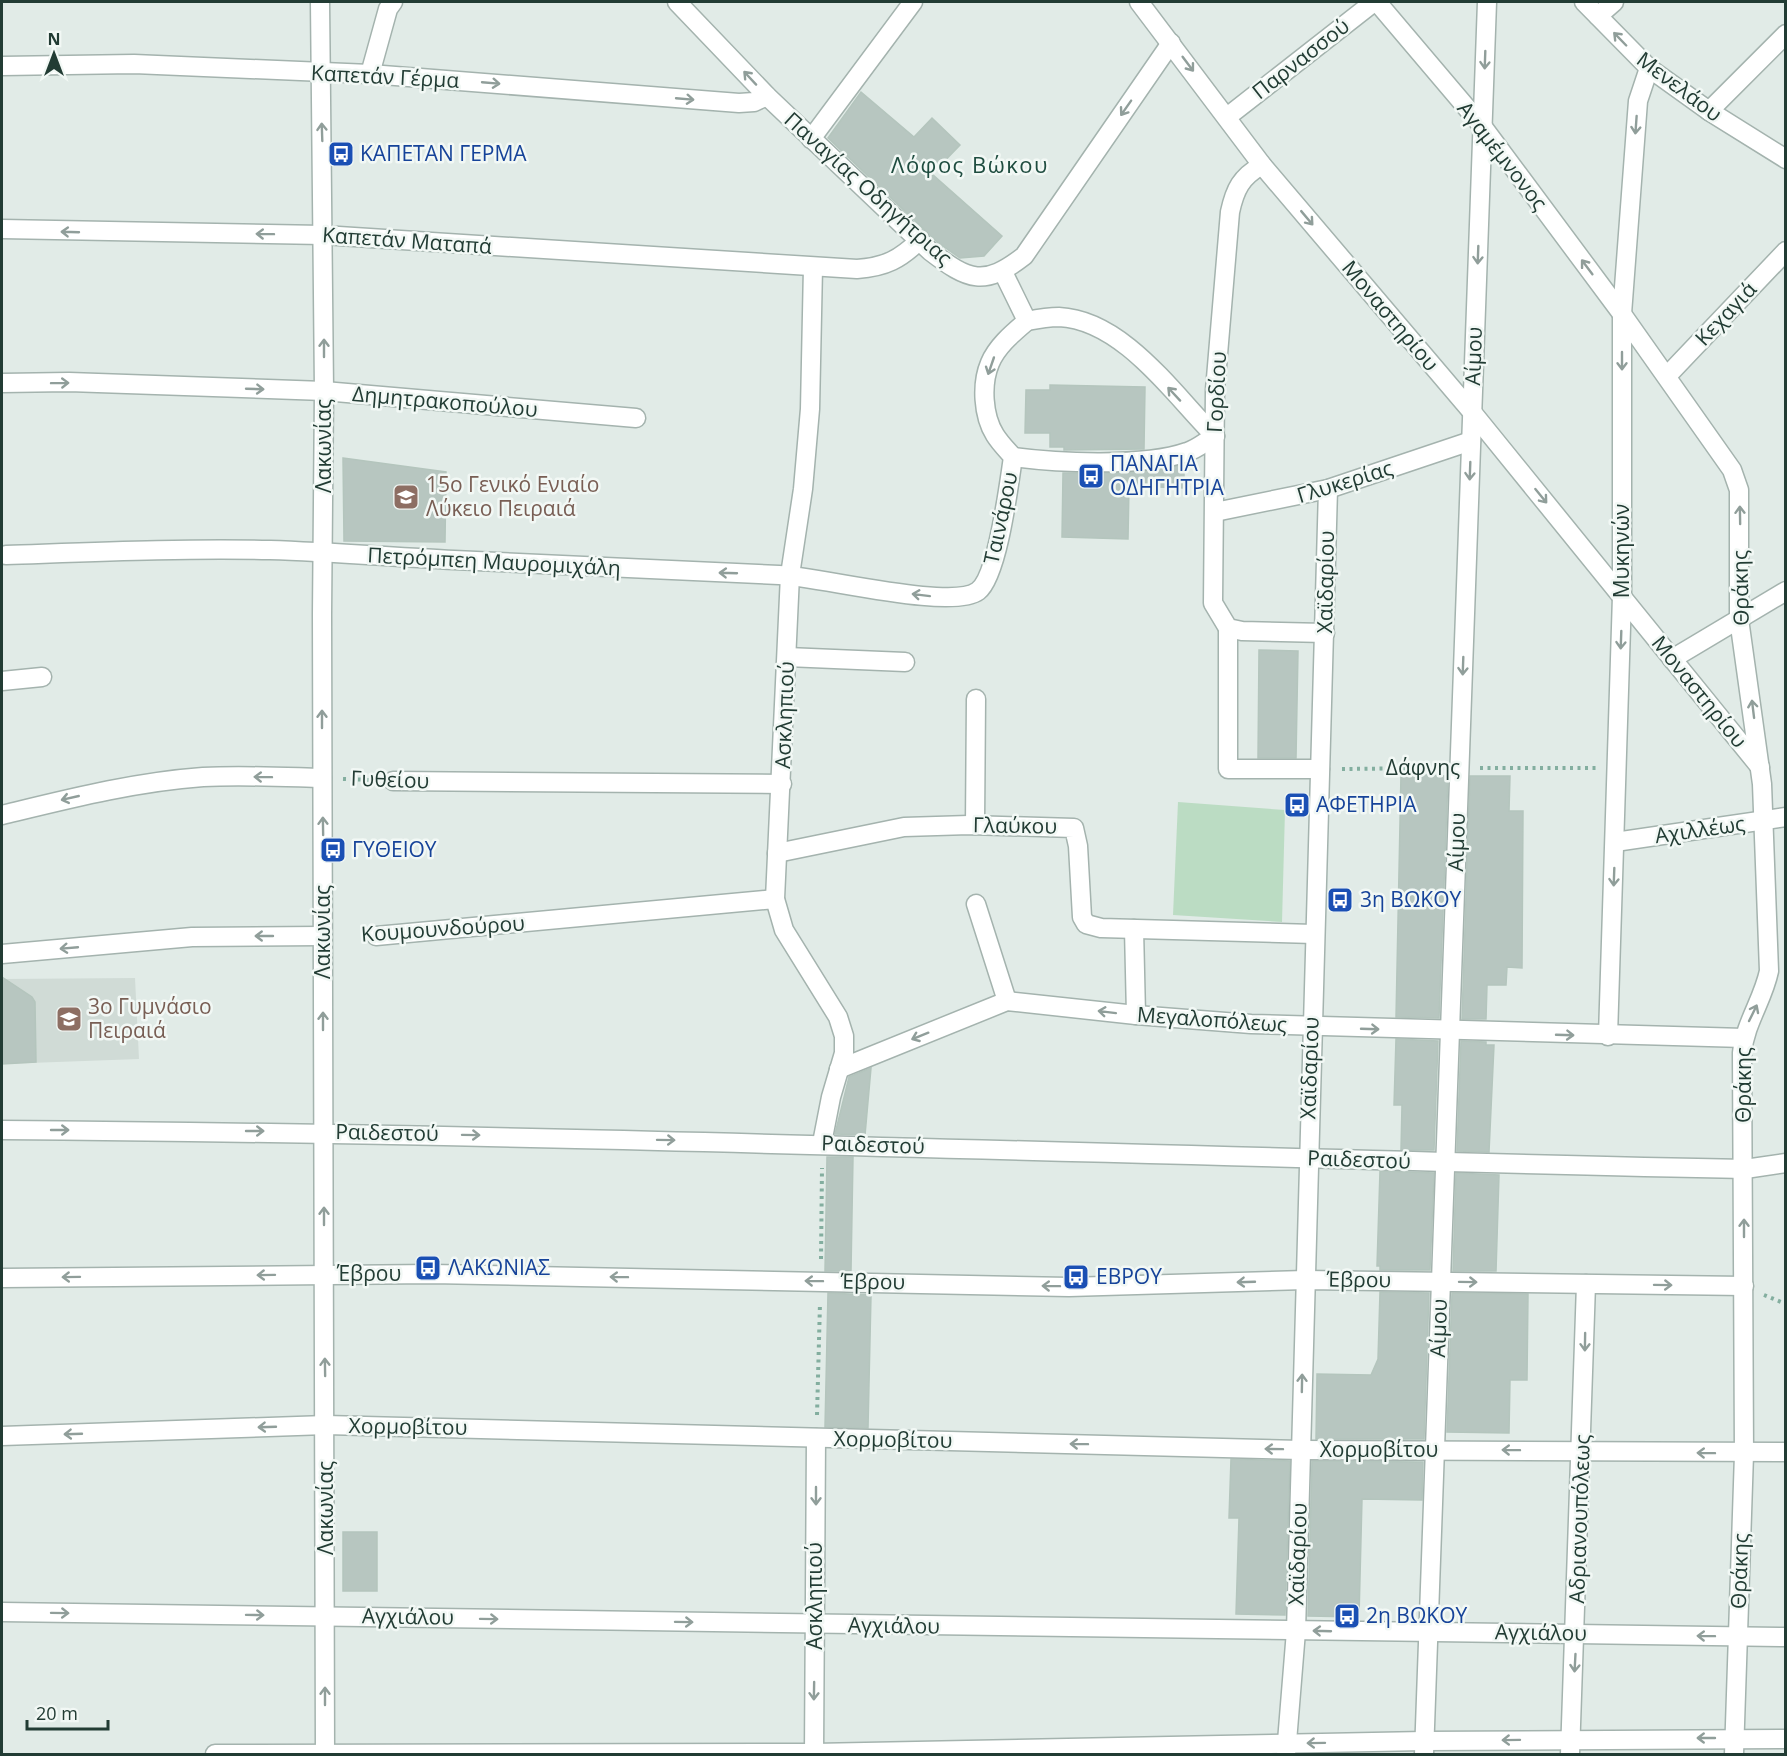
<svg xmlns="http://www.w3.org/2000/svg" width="1787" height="1756" font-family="'Open Sans',sans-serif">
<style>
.built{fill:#d0dbd6}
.green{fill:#bbdcc3}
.building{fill:#b7c6c0;stroke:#b4c5bd;stroke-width:1.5}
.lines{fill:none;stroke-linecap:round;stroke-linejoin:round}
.minor-casing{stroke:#a4b3ae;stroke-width:21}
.path{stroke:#83ae9f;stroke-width:4;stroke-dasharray:3 4.5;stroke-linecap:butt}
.minor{stroke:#fff;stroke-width:18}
.oneway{stroke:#909e9a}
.labels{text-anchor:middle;stroke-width:5;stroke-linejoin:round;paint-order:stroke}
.street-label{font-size:21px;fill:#223c34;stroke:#f2f8f5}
.transit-label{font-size:21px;fill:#164399;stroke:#f2f8f5;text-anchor:start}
.education-label{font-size:21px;fill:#785e54;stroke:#f2f8f5;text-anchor:start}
.neighbourhood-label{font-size:22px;letter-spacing:1.5px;fill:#1f4d40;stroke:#f2f8f5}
</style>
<rect width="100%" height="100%" fill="#e1ebe7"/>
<path class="built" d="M 135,978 L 139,1059 L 2,1064 L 2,979 Z"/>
<path class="green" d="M 1178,802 L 1285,810 L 1282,922 L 1173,915 Z"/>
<g class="building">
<path d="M 861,92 L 914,137 L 932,118 L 960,145 L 932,174 L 1002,236 L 984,256 L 960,258 L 937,242 L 828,138 Z"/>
<path d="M 1050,385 L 1145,387 L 1144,449 L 1064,450 L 1064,447 L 1050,447 L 1050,433 L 1025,433 L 1026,390 L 1050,390 Z"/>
<path d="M 343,458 L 446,472 L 445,542 L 344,541 Z"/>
<path d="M 1184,465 L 1184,488 L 1129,486 L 1128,539 L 1062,537 L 1063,473 L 1126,473 Z"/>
<path d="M 1259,650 L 1298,651 L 1296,758 L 1258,758 Z"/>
<path d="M 1401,774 L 1448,776 L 1439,1018 L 1396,1017 Z"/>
<path d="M 1470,776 L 1510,776 L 1509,811 L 1523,811 L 1522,968 L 1507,967 L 1506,985 L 1487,985 L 1486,1019 L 1462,1019 Z"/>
<path d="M 2,977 L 32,997 L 35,1002 L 36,1062 L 2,1064 Z"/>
<path d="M 1396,1039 L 1438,1041 L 1434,1150 L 1401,1150 L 1402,1105 L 1394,1105 Z"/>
<path d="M 1461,1041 L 1486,1042 L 1486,1045 L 1494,1045 L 1489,1152 L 1457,1151 Z"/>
<path d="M 871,1068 L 865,1135 L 835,1134 L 849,1077 Z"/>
<path d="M 827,1157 L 853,1157 L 851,1271 L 825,1271 Z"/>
<path d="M 1380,1171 L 1434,1173 L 1430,1270 L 1380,1270 L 1380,1266 L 1377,1266 Z"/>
<path d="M 1456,1173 L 1499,1175 L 1496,1271 L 1453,1271 Z"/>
<path d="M 1380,1292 L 1429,1293 L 1424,1439 L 1316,1439 L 1317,1374 L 1371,1375 L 1378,1359 Z"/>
<path d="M 828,1293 L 871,1295 L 868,1428 L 825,1427 Z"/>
<path d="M 1452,1293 L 1528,1294 L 1527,1380 L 1510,1380 L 1509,1433 L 1447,1432 Z"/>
<path d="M 1231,1459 L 1290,1461 L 1285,1615 L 1236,1614 L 1239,1518 L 1229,1518 Z"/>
<path d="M 1312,1461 L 1423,1462 L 1422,1500 L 1362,1499 L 1359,1617 L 1308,1616 Z"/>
<rect x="343" y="1532" width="34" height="59"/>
</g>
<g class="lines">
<g class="minor-casing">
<g id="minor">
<path d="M 320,2 L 324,391 L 322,614 L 325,1754"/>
<path d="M 677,2 L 767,96 L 930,251 C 969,281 984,287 1024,256 L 1171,43"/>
<path d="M 1139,2 L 1262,165 L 1472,412 L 1760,767"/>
<path d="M 1377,2 L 1483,127 L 1622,314 L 1732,470 L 1739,490 L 1739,619 L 1762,784 L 1769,971 C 1763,1000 1745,1023 1742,1053 L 1744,1454 L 1734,1754"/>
<path d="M 1584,2 L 1649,68 L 1709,111 L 1786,159"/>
<path d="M 1598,16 L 1614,2"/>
<path d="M 2,66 L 134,64 L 370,74 L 739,103 L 754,102 L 767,96"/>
<path d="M 370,74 L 388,9 L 393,2"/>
<path d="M 1709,111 L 1786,34"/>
<path d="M 1227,117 L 1374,2"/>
<path d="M 811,139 L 913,2"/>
<path d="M 1262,165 C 1241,177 1235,189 1230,212 L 1215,390 L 1213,603 L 1228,628 L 1242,631 L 1325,633"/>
<path d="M 2,229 L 323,235 L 857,269 C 886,267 900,259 920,240"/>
<path d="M 813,267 L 810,409 L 803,489 L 790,575 L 775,899 L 784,930 L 838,1017 L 844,1036 L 844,1053 L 831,1097 L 822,1143"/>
<path d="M 1003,272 L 1027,321"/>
<path d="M 1027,321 C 1037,319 1049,317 1059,317 C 1123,320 1173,394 1215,436"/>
<path d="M 1667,376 L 1786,251"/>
<path d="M 2,383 L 69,382 L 324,391 L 636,418"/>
<path d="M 1013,457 C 1057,463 1145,467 1187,452 C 1197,449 1206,441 1215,436"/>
<path d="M 1215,512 L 1328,489 L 1471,441"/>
<path d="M 6,555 C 94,552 182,548 270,550 C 331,552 393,557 454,560 C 563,566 671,571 779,575 C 817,576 952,611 978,591 C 998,576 1009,483 1013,457 C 1007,450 1000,443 995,435 C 983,416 981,384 990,363 C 997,346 1013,333 1027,321"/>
<path d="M 1228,628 L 1228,769 L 1320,769"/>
<path d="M 787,657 L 905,662"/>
<path d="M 1672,659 L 1786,591"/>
<path d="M 2,681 L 42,677"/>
<path d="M 393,781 L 782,784"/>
<path d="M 2,815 C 68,799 134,782 203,777 C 243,775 283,777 322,778"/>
<path d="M 975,825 L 976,699"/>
<path d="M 1615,842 L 1786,817"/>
<path d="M 777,853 L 904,827 L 969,825 L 1074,828 L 1078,846 L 1082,917 L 1086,924 L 1101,928 L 1314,934"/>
<path d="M 976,904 L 1007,1001"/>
<path d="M 1134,929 L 1136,1015"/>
<path d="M 376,936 L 775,899"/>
<path d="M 2,954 L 192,937 L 322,936"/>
<path d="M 1608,1036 L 1622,596 L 1622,314 L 1638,101 L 1649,68"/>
<path d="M 839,1069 L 1007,1001 L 1136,1015 L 1251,1024 L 1744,1038"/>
<path d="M 2,1130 C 583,1134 1164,1157 1745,1169 L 1786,1163"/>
<path d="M 2,1278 L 432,1274 L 1069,1287 L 1305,1280 L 1744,1286"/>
<path d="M 2,1436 L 326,1425 L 1301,1450 L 1786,1452"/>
<path d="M 2,1612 L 1786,1637"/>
<path d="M 215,1754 L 814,1753 L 1424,1741 L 1786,1739"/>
<path d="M 814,1754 L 816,1438"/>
<path d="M 1286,1754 L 1296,1631 L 1328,489"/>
<path d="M 1424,1754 L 1487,2"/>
<path d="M 1570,1754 L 1586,1284"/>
</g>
</g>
<g class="path">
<path d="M 1480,768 L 1596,768"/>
<path d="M 1342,769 L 1437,768"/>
<path d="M 343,779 L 372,780"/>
<path d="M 821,1259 L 822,1168"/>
<path d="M 1764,1295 L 1786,1304"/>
<path d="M 817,1415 L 820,1303"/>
</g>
<use href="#minor" class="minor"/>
</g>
<defs><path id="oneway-shaft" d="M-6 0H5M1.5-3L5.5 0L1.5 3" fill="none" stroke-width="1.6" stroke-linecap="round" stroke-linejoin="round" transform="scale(1.5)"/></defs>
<g class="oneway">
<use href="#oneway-shaft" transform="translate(1620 39) rotate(-134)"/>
<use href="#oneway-shaft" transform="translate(1485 60) rotate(92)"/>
<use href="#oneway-shaft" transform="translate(1188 64) rotate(53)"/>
<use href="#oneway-shaft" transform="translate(750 78) rotate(-133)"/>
<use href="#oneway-shaft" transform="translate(491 83) rotate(5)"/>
<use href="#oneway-shaft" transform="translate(685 99) rotate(5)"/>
<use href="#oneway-shaft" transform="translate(1126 108) rotate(125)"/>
<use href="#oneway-shaft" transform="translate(1636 125) rotate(94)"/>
<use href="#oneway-shaft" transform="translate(322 132) rotate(-92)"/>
<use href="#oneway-shaft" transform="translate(1307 218) rotate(50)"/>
<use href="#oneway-shaft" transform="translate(70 232) rotate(-178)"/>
<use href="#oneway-shaft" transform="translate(265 234) rotate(-179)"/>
<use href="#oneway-shaft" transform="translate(1478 255) rotate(92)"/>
<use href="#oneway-shaft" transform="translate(1587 267) rotate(-127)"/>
<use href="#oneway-shaft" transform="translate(324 348) rotate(-90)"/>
<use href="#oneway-shaft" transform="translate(1622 361) rotate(90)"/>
<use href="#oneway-shaft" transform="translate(991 366) rotate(109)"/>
<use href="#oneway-shaft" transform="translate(60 383) rotate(-1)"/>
<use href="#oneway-shaft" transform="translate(255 389) rotate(2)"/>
<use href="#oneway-shaft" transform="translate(1174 394) rotate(-133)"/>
<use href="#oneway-shaft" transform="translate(1470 471) rotate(92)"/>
<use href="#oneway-shaft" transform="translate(1541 496) rotate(51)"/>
<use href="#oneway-shaft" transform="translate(1740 515) rotate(-91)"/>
<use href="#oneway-shaft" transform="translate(728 573) rotate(-178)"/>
<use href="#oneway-shaft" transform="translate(921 595) rotate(-173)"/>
<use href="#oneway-shaft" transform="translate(1621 640) rotate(92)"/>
<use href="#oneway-shaft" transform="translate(1463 666) rotate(92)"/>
<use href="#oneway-shaft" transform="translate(1753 709) rotate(-97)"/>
<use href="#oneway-shaft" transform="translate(322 719) rotate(-90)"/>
<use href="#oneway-shaft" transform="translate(263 777) rotate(-179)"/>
<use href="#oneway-shaft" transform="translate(70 798) rotate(167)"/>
<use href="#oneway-shaft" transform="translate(323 826) rotate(-91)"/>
<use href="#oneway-shaft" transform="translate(1614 877) rotate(92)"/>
<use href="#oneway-shaft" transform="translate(264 936) rotate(180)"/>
<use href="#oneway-shaft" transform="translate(69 948) rotate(175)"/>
<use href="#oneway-shaft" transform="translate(1107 1012) rotate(-173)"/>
<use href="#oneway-shaft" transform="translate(1753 1013) rotate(-64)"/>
<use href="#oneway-shaft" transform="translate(323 1021) rotate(-90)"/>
<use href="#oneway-shaft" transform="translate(1370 1029) rotate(2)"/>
<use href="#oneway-shaft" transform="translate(1565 1035) rotate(2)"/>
<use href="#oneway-shaft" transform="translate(920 1036) rotate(158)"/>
<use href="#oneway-shaft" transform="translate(60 1130)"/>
<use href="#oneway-shaft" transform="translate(255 1131)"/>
<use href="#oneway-shaft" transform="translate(471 1135) rotate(1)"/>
<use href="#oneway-shaft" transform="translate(666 1140) rotate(1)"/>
<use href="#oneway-shaft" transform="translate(324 1216) rotate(-90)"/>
<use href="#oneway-shaft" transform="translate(1744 1228) rotate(-90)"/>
<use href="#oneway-shaft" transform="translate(266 1275) rotate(179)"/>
<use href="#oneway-shaft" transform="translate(71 1277) rotate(179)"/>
<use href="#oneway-shaft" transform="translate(619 1277) rotate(-179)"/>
<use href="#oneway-shaft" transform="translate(814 1281) rotate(-179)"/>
<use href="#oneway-shaft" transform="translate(1246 1282) rotate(178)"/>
<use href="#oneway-shaft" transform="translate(1468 1282) rotate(1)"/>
<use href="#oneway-shaft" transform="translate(1663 1285) rotate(1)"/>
<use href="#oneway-shaft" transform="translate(1051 1286) rotate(-179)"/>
<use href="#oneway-shaft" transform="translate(1585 1342) rotate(91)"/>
<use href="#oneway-shaft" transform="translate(325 1367) rotate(-91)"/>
<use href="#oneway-shaft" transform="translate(1302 1383) rotate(-89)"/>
<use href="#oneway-shaft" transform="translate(267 1427) rotate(178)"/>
<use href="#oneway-shaft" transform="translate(73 1434) rotate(178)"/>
<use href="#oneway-shaft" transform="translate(1079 1444) rotate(-179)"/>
<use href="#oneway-shaft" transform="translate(1274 1449) rotate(-179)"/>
<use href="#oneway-shaft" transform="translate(1511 1450) rotate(-179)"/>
<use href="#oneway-shaft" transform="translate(1706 1453) rotate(-179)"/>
<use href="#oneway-shaft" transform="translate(816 1496) rotate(90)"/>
<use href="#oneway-shaft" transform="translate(60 1613) rotate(1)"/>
<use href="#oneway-shaft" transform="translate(255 1615) rotate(1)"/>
<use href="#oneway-shaft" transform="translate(489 1619) rotate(1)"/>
<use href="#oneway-shaft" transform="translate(684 1622) rotate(1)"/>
<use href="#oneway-shaft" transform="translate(1322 1631) rotate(-178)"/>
<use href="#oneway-shaft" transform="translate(1706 1636) rotate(-179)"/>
<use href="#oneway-shaft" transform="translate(1575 1663) rotate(93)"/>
<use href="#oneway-shaft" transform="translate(814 1691) rotate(91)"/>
<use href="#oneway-shaft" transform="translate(325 1696) rotate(-90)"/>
<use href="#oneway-shaft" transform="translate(1706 1738) rotate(180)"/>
<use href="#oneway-shaft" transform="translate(1511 1740) rotate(179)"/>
<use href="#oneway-shaft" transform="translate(1316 1743) rotate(179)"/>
</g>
<defs>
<g id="bus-square" transform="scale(1.35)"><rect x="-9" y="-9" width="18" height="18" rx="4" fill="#1a4fb4" stroke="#f2f8f5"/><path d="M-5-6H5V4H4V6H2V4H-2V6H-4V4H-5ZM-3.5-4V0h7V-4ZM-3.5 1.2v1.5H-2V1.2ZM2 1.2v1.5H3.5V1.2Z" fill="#fff"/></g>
<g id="school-square" transform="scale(1.35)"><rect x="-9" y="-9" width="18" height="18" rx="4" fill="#8d6e63" stroke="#f2f8f5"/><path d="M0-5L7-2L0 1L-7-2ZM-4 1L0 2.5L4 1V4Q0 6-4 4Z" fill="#fff"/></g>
</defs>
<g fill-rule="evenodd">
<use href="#bus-square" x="341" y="154"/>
<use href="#bus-square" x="1091" y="476"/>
<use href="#school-square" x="406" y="497"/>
<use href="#bus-square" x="1297" y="805"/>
<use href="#bus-square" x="333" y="850"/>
<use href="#bus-square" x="1340" y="900"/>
<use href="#school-square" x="69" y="1019"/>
<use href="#bus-square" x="428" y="1268"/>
<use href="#bus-square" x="1076" y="1277"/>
<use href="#bus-square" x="1347" y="1616"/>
</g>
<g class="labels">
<g class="street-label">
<text transform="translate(1301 59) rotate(-38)" y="7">Παρνασσού</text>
<text transform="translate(385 77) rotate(3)" y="7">Καπετάν Γέρμα</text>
<text transform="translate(1679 87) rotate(37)" y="7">Μενελάου</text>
<text transform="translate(1502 156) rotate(52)" y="7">Αγαμέμνονος</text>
<text transform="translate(868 189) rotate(42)" y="7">Παναγίας Οδηγήτριας</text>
<text transform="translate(407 241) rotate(4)" y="7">Καπετάν Ματαπά</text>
<text transform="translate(1726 314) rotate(-47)" y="7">Κεχαγιά</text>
<text transform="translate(1390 316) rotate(50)" y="7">Μοναστηρίου</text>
<text transform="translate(1474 356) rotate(-88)" y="7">Αίμου</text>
<text transform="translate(1217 392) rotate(-87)" y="7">Γορδίου</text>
<text transform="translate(445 402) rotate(5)" y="7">Δημητρακοπούλου</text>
<text transform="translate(324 446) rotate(-90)" y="7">Λακωνίας</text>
<text transform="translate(1345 482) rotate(-17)" y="7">Γλυκερίας</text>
<text transform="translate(1001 518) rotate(-78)" y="7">Ταινάρου</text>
<text transform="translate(1622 551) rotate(-90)" y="7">Μυκηνών</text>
<text transform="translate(494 562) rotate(3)" y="7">Πετρόμπεη Μαυρομιχάλη</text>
<text transform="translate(1326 582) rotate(-89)" y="7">Χαϊδαρίου</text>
<text transform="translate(1741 588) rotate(-91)" y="7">Θράκης</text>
<text transform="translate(1699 692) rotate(51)" y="7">Μοναστηρίου</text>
<text transform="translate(785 715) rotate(-88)" y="7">Ασκληπιού</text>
<text x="1423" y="775">Δάφνης</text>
<text transform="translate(390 780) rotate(2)" y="7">Γυθείου</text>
<text transform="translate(1015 826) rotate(1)" y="7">Γλαύκου</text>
<text transform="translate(1700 830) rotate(-8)" y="7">Αχιλλέως</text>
<text transform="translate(1457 842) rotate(-88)" y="7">Αίμου</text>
<text transform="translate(443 929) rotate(-4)" y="7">Κουμουνδούρου</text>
<text transform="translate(323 932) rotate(-90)" y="7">Λακωνίας</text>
<text transform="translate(1212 1020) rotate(4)" y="7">Μεγαλοπόλεως</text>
<text transform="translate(1310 1068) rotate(-88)" y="7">Χαϊδαρίου</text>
<text transform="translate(1744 1085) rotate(-90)" y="7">Θράκης</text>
<text transform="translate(387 1133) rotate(1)" y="7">Ραιδεστού</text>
<text transform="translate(873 1145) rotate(2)" y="7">Ραιδεστού</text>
<text transform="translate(1359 1160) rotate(2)" y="7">Ραιδεστού</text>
<text x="369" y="1281">Έβρου</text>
<text transform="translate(1359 1280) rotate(1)" y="7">Έβρου</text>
<text transform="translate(873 1282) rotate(1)" y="7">Έβρου</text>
<text transform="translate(1439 1328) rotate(-88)" y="7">Αίμου</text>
<text transform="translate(408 1427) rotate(1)" y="7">Χορμοβίτου</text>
<text transform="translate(893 1440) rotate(1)" y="7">Χορμοβίτου</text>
<text x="1379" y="1457">Χορμοβίτου</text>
<text transform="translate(326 1508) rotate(-90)" y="7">Λακωνίας</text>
<text transform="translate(1580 1519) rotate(-88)" y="7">Αδριανουπόλεως</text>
<text transform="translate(1298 1554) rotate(-88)" y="7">Χαϊδαρίου</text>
<text transform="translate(1740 1571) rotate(-88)" y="7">Θράκης</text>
<text transform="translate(815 1596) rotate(-90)" y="7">Ασκληπιού</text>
<text transform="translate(408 1617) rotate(1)" y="7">Αγχιάλου</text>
<text transform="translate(894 1626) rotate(1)" y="7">Αγχιάλου</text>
<text transform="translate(1541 1633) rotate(1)" y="7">Αγχιάλου</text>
</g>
<g class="transit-label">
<text x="360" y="161">ΚΑΠΕΤΑΝ ΓΕΡΜΑ</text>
<text x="1110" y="471">ΠΑΝΑΓΙΑ<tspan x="1110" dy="24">ΟΔΗΓΗΤΡΙΑ</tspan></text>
<text x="1316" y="812">ΑΦΕΤΗΡΙΑ</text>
<text x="352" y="857">ΓΥΘΕΙΟΥ</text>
<text x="1360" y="907">3η ΒΩΚΟΥ</text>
<text x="448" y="1275">ΛΑΚΩΝΙΑΣ</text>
<text x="1096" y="1284">ΕΒΡΟΥ</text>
<text x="1366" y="1623">2η ΒΩΚΟΥ</text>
</g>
<g class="education-label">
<text x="426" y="492">15ο Γενικό Ενιαίο<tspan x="426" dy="24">Λύκειο Πειραιά</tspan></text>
<text x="88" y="1014">3ο Γυμνάσιο<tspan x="88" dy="24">Πειραιά</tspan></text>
</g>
<g class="neighbourhood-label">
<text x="970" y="173">Λόφος Βώκου</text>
</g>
</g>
<rect width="1787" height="1756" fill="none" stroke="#223c34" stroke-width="6"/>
<g transform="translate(54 54)" stroke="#f2f8f5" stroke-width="4.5" paint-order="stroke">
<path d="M0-4.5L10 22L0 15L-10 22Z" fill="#223c34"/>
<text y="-9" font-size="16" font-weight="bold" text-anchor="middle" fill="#223c34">N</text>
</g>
<path d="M27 1720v9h81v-9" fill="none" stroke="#223c34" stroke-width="3"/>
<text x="36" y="1720" font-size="18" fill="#223c34" stroke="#f2f8f5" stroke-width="4.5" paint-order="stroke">20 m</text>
</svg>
